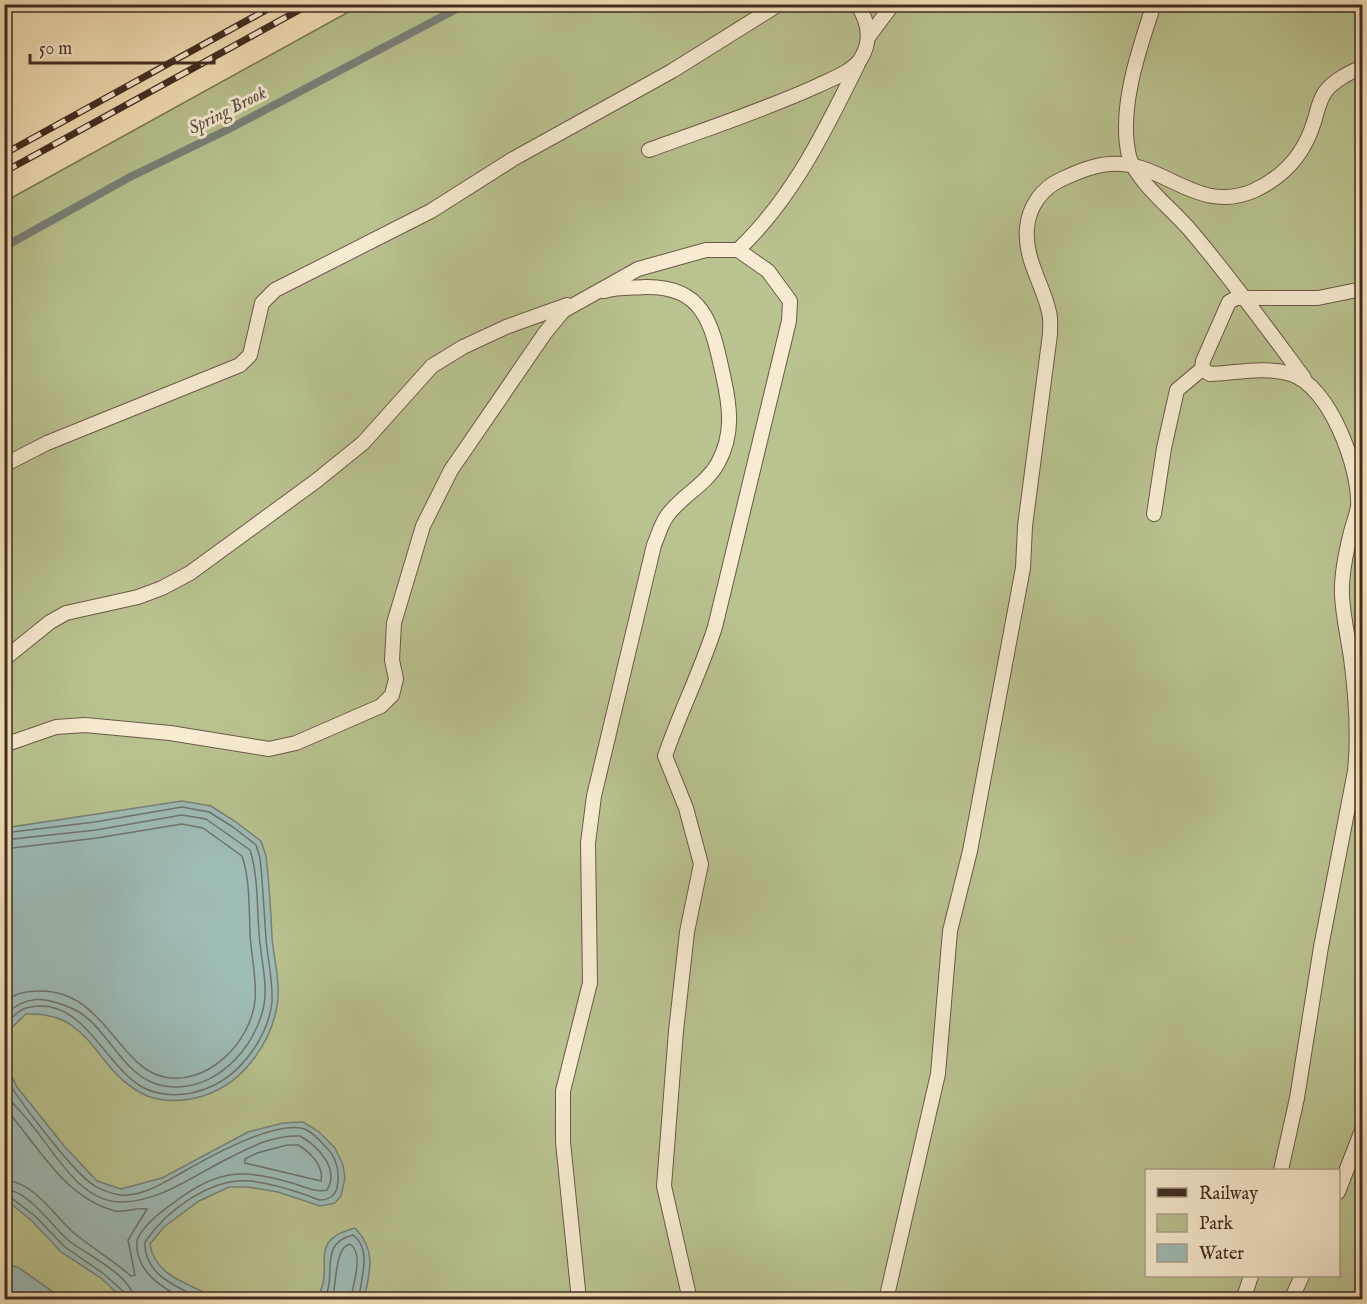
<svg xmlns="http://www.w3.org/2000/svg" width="1367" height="1304" font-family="'IM FELL English',serif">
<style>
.green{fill:#b9c390;stroke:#7c7858;stroke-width:1.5;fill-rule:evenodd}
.water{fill:#9ebcb7;stroke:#78827b;stroke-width:1.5}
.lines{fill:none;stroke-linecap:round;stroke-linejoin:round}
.shore{stroke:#6e746c;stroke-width:1.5}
.stream{stroke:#78827b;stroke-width:8}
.lane-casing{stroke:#6c5947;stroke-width:16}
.lane{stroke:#f7ecd1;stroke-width:14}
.rail-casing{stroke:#3f2c21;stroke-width:7}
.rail{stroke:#f7ecd1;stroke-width:4.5;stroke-dasharray:14;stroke-linecap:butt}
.labels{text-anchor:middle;stroke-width:6;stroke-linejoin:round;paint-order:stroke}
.water-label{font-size:18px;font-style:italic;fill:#575046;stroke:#f7ecd1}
</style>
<rect width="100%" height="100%" fill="#f3e1b8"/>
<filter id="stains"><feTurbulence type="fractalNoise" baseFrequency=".00333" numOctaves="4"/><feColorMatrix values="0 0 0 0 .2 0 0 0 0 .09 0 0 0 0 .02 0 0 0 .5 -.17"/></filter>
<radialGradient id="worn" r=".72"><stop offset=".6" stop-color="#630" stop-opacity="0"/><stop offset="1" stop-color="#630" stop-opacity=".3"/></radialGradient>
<path class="green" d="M 361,5 L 1362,5 L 1362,1299 L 5,1299 L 4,202 ZM 1146,1170 L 1338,1170 L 1338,1276 L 1146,1276 Z"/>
<g class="water">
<path d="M 182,801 L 211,806 L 236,822 L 261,841 L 266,856 C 269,883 271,911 272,938 C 274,960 281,983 277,1006 C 271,1042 245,1079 211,1093 C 190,1102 161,1104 141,1093 C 93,1067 92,1011 26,1014 L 5,1034 L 5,828 Z"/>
<path d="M 4,1060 L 17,1087 L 65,1147 L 97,1181 L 121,1189 L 162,1178 L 248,1132 L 283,1123 L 303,1122 L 318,1131 L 335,1148 L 343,1165 L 345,1178 L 341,1196 L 335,1203 L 320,1206 L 278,1192 L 248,1187 L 229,1187 L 199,1201 L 164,1227 L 150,1244 C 155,1278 191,1283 216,1299 L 123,1299 L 101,1278 L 61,1252 L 32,1221 L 5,1199 Z"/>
<path d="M 355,1228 C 377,1251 370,1271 364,1299 L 316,1299 C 338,1267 303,1242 355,1228 Z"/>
<path d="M 5,1263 L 19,1268 L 63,1299 L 5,1299 Z"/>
</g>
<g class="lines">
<g class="shore">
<path d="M 4,833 L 95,822 L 182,807 L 209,812 L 233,827 L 256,845 L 260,858 C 263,885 264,912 266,939 C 268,961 273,981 272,1002 C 268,1037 241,1074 210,1087 C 190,1096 164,1098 144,1088 C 103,1066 83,993 26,1008 C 18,1010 10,1020 4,1025"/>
<path d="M 4,840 L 96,830 L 182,815 L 206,819 L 250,850 C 258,875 257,906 259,932 C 260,956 268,981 264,1005 C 255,1050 213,1094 164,1086 C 121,1079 108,1023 71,1008 C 44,996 27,995 4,1015"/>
<path d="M 4,849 L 97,838 L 182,824 L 203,828 L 242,856 C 250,879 249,909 250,933 C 251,955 257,978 255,1000 C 251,1042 208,1086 164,1077 C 117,1067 104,988 37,991 C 23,992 15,993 4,1003"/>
<path d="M 4,1074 C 14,1095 75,1175 95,1186 C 101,1190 113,1194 120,1195 C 143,1197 165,1182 183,1172 C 209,1157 271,1123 301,1128 C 311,1130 319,1140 326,1147 C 337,1158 340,1173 337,1188 C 335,1196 328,1200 320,1200 C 315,1199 308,1195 303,1194 C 286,1188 268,1183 250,1181 C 211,1177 166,1211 145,1242 C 143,1275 179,1288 204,1300"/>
<path d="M 4,1092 C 12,1104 23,1113 31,1124 C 54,1151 80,1203 122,1202 C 159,1202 195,1175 227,1159 C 251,1147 272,1135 300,1136 C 318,1146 340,1169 327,1190 C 316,1193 303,1186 292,1183 C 243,1168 217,1170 176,1201 C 161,1212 145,1223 137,1240 C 134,1271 162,1288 186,1300"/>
<path d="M 4,1107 C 38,1145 63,1197 115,1211 C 125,1213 136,1207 147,1209 L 128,1240 L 135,1275 L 131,1276 C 113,1260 92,1248 74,1233 C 54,1216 34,1181 4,1180"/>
<path d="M 287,1145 L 298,1145 C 310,1152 324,1166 321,1181 L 245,1163 L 245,1159 L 257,1153 Z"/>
<path d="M 4,1189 C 29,1190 52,1227 69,1241 C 86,1254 133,1276 134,1300"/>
<path d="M 4,1196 L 10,1197 L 35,1216 L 65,1247 L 104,1274 L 125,1293 L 126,1300"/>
<path d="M 324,1300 C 338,1275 317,1244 353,1235 C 373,1250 360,1279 359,1300"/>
<path d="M 332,1300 C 337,1284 334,1248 350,1244 C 365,1254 352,1285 351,1300"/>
</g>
<path class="stream" d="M 4,247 L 130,177 L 227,130 L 466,4"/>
<g class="lane-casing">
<g id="lane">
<path d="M 1154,4 C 1139,49 1118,109 1129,156 C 1135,180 1173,210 1190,230 C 1230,277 1267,328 1304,378"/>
<path d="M 869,36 L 893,4"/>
<path d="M 649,150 C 706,129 762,111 817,86 C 831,79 850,73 860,60 C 872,42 869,22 857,4"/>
<path d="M 738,250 C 792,199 825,131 858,64"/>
<path d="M 4,465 L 47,443 L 240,365 L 250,355 L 262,303 L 275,290 L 431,211 L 513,159 L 672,71 L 779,4"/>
<path d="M 1154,514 L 1164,448 L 1177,390 L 1202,369"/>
<path d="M 4,659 L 50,622 L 66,613 L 138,597 L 162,588 L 190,573 L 316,481 L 363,443 L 432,366 L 463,347 L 506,327 L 567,305"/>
<path d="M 4,745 L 56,727 L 85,725 L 170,733 L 269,749 L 296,743 L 381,706 L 392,695 L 396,679 L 392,660 L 394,623 L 423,526 L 451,470 L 545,333 L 563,311 L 638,269 L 706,250 L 738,250 L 768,271 L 790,301 L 789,321 L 715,627 C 701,671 680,712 665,756 L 686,808 L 701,864 L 687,932 L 676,1031 L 664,1186 L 690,1300"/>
<path d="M 1281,1170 L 1297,1098 L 1321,947 L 1355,771 C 1359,733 1356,696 1351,658 C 1348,637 1343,616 1342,595 C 1341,574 1346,552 1351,532 C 1353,524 1357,514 1358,506 C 1360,469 1330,386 1291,374 C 1266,366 1235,373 1210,374 L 1202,369 L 1203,361 L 1229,302 L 1236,298 L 1318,298 L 1362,289"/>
<path d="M 1338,1192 L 1362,1130"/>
<path d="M 579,1300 L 563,1142 L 563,1091 L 590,983 L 588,843 L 594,796 L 654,545 C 658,536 661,524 667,516 C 681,496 706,485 718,463 C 734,434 730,406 723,375 C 712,325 705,286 645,287 C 632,288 617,287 604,291"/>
<path d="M 886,1300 L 938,1074 L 950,931 L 970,851 L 1023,568 L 1025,526 L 1050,334 C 1050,327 1051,319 1049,312 C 1043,284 1024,259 1027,228 C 1029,206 1042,188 1062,179 C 1077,172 1093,165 1110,164 C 1163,160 1196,215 1253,191 C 1284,177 1304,155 1314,122 C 1317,112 1319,101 1325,92 C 1334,80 1349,73 1362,67"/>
<path d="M 1243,1300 L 1251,1276"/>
<path d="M 1291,1300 L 1302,1276"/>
</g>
</g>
<use href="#lane" class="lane"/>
<g class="rail-casing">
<g id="rail">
<path d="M 4,154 L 277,4"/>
<path d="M 4,172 L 310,4"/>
</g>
</g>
<use href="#rail" class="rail"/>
</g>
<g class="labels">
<g class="water-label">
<text transform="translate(227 110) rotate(-27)" y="6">Spring Brook</text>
</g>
</g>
<rect width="1367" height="1304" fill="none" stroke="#f3e1b8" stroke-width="24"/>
<rect x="6" y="6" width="1355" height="1292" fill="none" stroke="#3f2c21" stroke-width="3"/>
<rect x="12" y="12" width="1343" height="1280" fill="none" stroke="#3f2c21" stroke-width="1.5"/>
<rect x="1145" y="1169" width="195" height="108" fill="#f7ecd1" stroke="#ad9f8b" stroke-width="1.5"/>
<rect x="1157" y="1188" width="30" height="9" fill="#3f2c21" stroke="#ad9f8b" stroke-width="1.5"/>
<text x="1199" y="1199" font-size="18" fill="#3f2c21">Railway</text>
<rect x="1157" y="1214" width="30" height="18" fill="#b9c390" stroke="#ad9f8b" stroke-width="1.5"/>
<text x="1199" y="1229" font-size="18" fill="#3f2c21">Park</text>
<rect x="1157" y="1244" width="30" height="18" fill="#9ebcb7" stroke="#ad9f8b" stroke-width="1.5"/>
<text x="1199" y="1259" font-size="18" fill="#3f2c21">Water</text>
<path d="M30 54v9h184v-9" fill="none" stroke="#3f2c21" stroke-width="3"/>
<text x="39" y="54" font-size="18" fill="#3f2c21" stroke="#f7ecd1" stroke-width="4.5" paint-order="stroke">50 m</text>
<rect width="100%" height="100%" filter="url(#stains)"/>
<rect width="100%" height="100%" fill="url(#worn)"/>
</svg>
